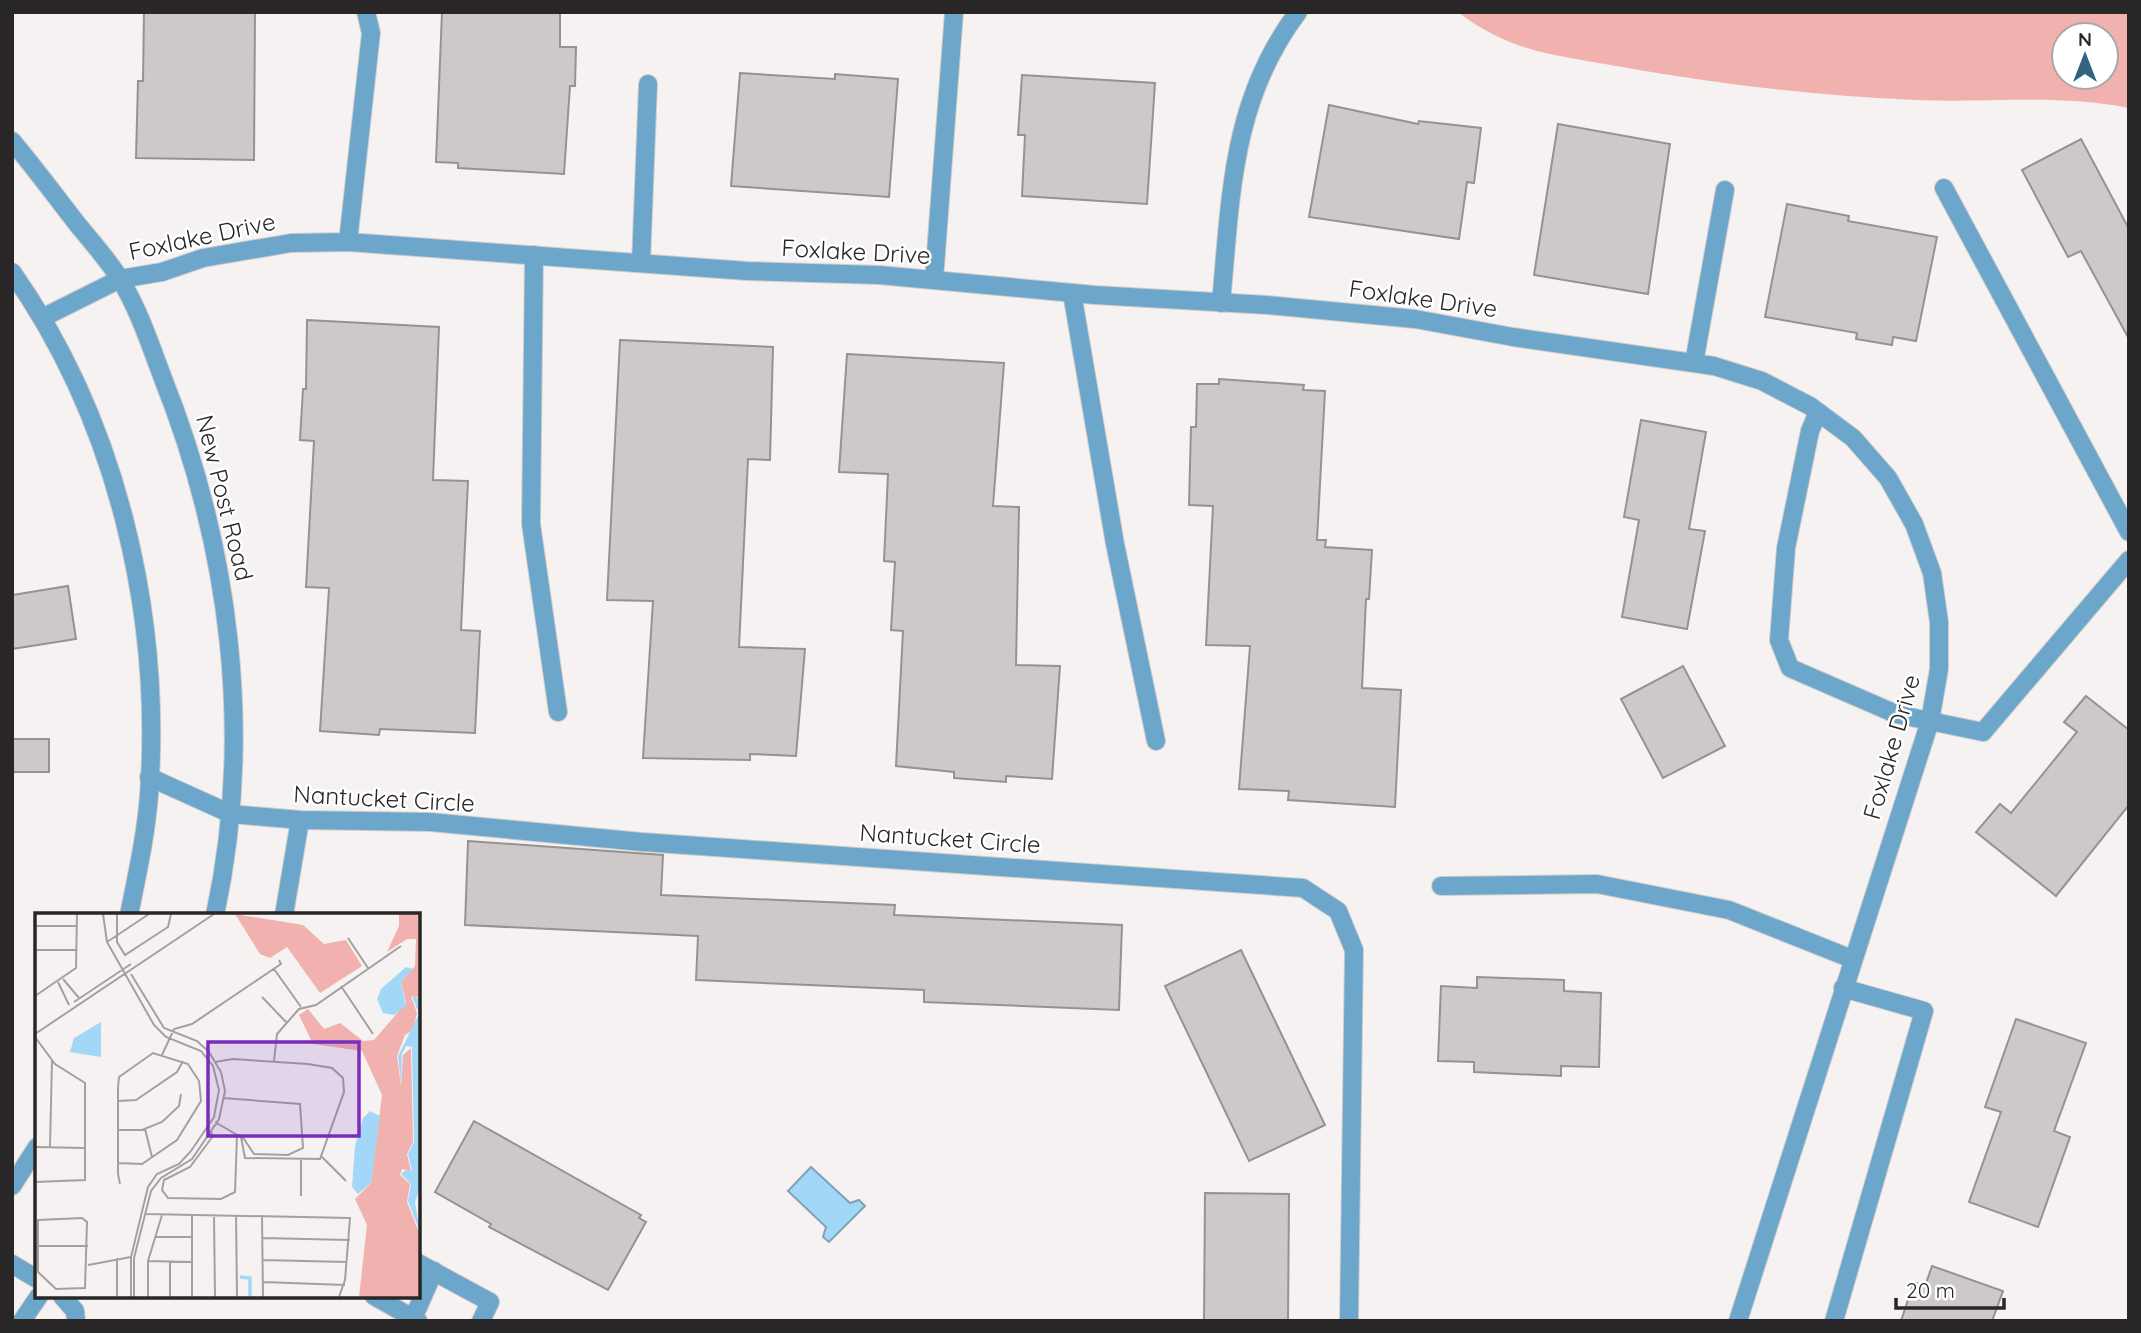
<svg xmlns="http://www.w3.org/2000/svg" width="2141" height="1333" font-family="Quicksand,sans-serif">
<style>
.green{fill:#f1b1ae;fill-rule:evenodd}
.water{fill:#a2d7f8;stroke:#7da2b9;stroke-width:2}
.building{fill:#cdc9c8;stroke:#969292;stroke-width:2}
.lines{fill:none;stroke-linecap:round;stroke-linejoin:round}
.minor-casing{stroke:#d1cdcc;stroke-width:20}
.minor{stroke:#6ca7cb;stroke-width:18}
.labels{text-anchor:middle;stroke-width:5;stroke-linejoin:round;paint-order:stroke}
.street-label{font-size:24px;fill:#282626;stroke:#fff}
.inset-river{fill:none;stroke:#a2d7f8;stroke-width:3.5}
.inset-road{fill:none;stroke:#a4a0a0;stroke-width:2}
.view{fill:#7b2cbf;fill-opacity:0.15;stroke:#7b2cbf;stroke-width:3.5}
.inset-edge{fill:none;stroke:#282626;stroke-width:3.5}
</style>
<rect width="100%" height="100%" fill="#f6f2f1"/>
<path class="green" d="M 1458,12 L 2129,12 L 2129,108 C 2059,94 1988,103 1917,100 C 1816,96 1716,84 1616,66 C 1554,55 1510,52 1458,12 ZM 2064,35 L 2106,35 L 2106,77 L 2064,77 Z"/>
<path class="water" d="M 811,1167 L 850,1203 L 859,1200 L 865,1206 L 829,1242 L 823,1237 L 826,1227 L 788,1191 Z"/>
<g class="building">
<path d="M 144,12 L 255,12 L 254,160 L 136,158 L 138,81 L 143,81 Z"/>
<path d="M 442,12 L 560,12 L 560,47 L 576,47 L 575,86 L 570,86 L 564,174 L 458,168 L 458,163 L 436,162 Z"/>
<path d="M 740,73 L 835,79 L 835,74 L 898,79 L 889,197 L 731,186 Z"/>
<path d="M 1022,75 L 1155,83 L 1147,204 L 1022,196 L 1025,135 L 1018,135 Z"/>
<path d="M 1329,105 L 1418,124 L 1419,121 L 1481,128 L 1474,183 L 1467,182 L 1459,239 L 1309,217 Z"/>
<path d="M 1558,124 L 1670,144 L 1648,294 L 1534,275 Z"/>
<path d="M 2081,139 L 2129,229 L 2129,339 L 2081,251 L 2068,257 L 2022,170 Z"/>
<path d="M 1787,204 L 1849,216 L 1848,221 L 1937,237 L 1916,341 L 1893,337 L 1892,345 L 1856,339 L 1857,333 L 1765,317 Z"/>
<path d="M 307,320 L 439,327 L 433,480 L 468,481 L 461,630 L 480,631 L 475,733 L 380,729 L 379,735 L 320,731 L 329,588 L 306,587 L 314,441 L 300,440 L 303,389 L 306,389 Z"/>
<path d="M 620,340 L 773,347 L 770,460 L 748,459 L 739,647 L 805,649 L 796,756 L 750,754 L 750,760 L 643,758 L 653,601 L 607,600 Z"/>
<path d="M 847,354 L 1004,363 L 993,506 L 1019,507 L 1016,665 L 1060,666 L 1052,779 L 1006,776 L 1006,782 L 954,778 L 954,772 L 896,766 L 903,631 L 891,630 L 895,562 L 884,561 L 888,474 L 839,472 Z"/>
<path d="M 1219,379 L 1304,385 L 1303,390 L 1325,391 L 1317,540 L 1326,540 L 1325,547 L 1372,550 L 1369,599 L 1366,599 L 1362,688 L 1401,690 L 1395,807 L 1288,800 L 1289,791 L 1239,789 L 1250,646 L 1206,645 L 1213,506 L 1189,505 L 1191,427 L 1196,427 L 1197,384 L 1219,384 Z"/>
<path d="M 1641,420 L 1706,432 L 1689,529 L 1705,531 L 1687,629 L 1622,617 L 1639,520 L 1624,517 Z"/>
<path d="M 68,586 L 76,639 L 12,649 L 12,595 Z"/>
<path d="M 1683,666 L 1725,746 L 1663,778 L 1621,699 Z"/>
<path d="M 2086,696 L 2129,730 L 2129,805 L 2056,896 L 1976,832 L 2000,804 L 2011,813 L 2077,732 L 2064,722 Z"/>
<rect x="12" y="739" width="37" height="33"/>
<path d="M 468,841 L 663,855 L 661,895 L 895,905 L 894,915 L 1122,925 L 1119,1010 L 924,1002 L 924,990 L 696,980 L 698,936 L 465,925 Z"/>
<path d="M 1241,950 L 1325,1125 L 1249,1161 L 1165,986 Z"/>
<path d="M 1477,977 L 1564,980 L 1564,991 L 1601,993 L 1599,1067 L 1561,1066 L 1561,1076 L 1474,1072 L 1474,1062 L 1438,1061 L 1441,986 L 1477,988 Z"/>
<path d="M 2016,1019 L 2086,1043 L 2054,1131 L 2070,1137 L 2038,1227 L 1969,1202 L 2001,1112 L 1985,1107 Z"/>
<path d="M 474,1121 L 641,1215 L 639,1218 L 646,1222 L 608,1290 L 489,1227 L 491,1224 L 435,1192 Z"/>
<path d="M 1205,1193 L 1289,1194 L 1288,1321 L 1204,1321 Z"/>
<path d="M 1932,1266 L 2003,1291 L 1992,1321 L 1901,1321 L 1914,1282 L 1925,1286 Z"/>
</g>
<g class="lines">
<g class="minor-casing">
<g id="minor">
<path d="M 12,141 C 35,168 56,197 78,225 C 92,242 108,260 120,279 C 138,308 150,344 162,376 C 230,546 254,734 215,915"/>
<path d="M 1944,188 L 2129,532"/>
<path d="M 348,242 L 371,33 L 366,12"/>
<path d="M 534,255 L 531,524 L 558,712"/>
<path d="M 641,263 L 648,84"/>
<path d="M 12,272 C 117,421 162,614 149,795 C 146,835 137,875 129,915"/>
<path d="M 934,280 L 954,12"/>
<path d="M 1072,293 L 1115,544 L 1156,741"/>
<path d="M 1221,303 C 1231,196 1231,101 1298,12"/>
<path d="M 44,317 L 120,279 L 162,272 L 203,258 L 291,243 L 348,242 L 747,271 L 879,275 L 1095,295 L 1267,305 L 1415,319 L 1513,337 L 1714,366 L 1762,381 L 1810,406 L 1853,438 L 1888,478 L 1914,524 L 1932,573 L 1939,622 L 1939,669 L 1930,721 L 1738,1321"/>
<path d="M 1694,363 L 1725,190"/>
<path d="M 1818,412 L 1810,431 L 1786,548 L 1779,640 L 1790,668 L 1896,714 L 1983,732 L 2129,560"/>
<path d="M 149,777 L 231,814 L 300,820 L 430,822 L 642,842 L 1303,888 L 1338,911 L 1354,950 L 1349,1321"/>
<path d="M 1441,886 L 1597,884 L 1729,910 L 1852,959"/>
<path d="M 284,915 L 300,820"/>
<path d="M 12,1186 L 37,1147"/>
<path d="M 418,1263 L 490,1302 L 481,1321"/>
<path d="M 12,1264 L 37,1279"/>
<path d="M 62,1296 L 75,1311 L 76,1321"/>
<path d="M 374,1296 L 418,1321"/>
<path d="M 22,1321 L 39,1296"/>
<path d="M 412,1321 L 434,1271"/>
<path d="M 1834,1321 L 1924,1011 L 1843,988"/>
</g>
</g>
<use href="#minor" class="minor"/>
</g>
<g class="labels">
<g class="street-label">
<text transform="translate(202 237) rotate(-12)" y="8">Foxlake Drive</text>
<text transform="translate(856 252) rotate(3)" y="8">Foxlake Drive</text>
<text transform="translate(1423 299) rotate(8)" y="8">Foxlake Drive</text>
<text transform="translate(224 498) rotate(76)" y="8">New Post Road</text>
<text transform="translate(1892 747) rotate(-74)" y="8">Foxlake Drive</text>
<text transform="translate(384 799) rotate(3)" y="8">Nantucket Circle</text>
<text transform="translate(950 839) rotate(4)" y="8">Nantucket Circle</text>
</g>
</g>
<g transform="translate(35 913)">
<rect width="385" height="385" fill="#f6f2f1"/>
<path d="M 200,1 L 268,12 L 289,31 L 311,27 L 327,53 L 285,80 L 252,34 L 235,45 L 225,41 ZM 364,1 L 385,1 L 385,85 L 376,83 L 382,100 L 378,117 L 370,122 L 362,143 L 366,173 L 368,142 L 376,135 L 378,229 L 372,241 L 376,258 L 367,256 L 365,262 L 375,271 L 372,289 L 385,322 L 385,384 L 324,384 L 332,312 L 320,286 L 336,270 L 347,182 L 327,138 L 278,131 L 264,102 L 273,96 L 289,116 L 305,110 L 328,128 L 339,127 L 371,90 L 366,69 L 380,53 L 381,26 L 372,26 L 352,39 L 364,13 Z" fill="#f1b1ae"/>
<path d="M 371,54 L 378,56 L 366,69 L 371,93 L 359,102 L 348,100 L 342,86 L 346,76 ZM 377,83 L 385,86 L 385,275 L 380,289 L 385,319 L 373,288 L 376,271 L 366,261 L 371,257 L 377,258 L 373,241 L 379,229 L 377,134 L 371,133 L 367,141 L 366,171 L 363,143 L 384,101 ZM 66,109 L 66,144 L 35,139 L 39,125 ZM 335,198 L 345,203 L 336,270 L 323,281 L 317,274 L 320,233 L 328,205 Z" fill="#a2d7f8"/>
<path class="inset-river" d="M 205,364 L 215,365 L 215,384"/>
<path class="inset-road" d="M 68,1 L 72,29 L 119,112 L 131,124 L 166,138 L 178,153 L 184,177 L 179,204 L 156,238 L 144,251 L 122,261 L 113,274 L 96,344 L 96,384M 82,1 L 82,29 L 90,42 L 133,14 L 136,1M 0,13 L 41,13M 313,25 L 333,55M 72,29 L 114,1M 0,37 L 41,37M 239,56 L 266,94M 96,61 L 129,115 L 162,128 L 174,139 L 186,159 L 190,178 L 184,206 L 157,246 L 126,265 L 116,278 L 99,345 L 99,384M 28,66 L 44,85M 23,69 L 34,92M 306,73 L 338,121M 0,83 L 41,55 L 42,1M 227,84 L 251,109M 39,89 L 96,51M 0,121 L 179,1M 0,124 L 20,151 L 50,170 L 50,267 L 0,269M 127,142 L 139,116 L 157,111 L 246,51 L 244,47M 239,148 L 242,121 L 264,96 L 281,92 L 366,33M 180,149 L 198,146 L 273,151 L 297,155 L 308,165 L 309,179 L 285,246 L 210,245 L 206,224M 83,188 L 101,187 L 142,159 L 148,148M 180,209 L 209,226 L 219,241 L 253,242 L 268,235 L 265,191 L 188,185M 110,216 L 117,244M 83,217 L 107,217 L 127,209 L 144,193 L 146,181M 176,219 L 178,223 L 155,254 L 129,267 L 127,277 L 133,285 L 186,286 L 200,279 L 202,222M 0,234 L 50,235M 15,234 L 17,148M 287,244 L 311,268M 83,250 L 107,251 L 142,227 L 166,188 L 164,168 L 153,151 L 118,140 L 84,164 L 83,175 L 83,261 L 85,271M 266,283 L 266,247M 111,301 L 315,305 L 310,367 L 304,384M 157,302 L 157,384M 179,302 L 180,384M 201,302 L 202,384M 227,303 L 228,384M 3,307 L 47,305 L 52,309 L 50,375 L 21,376 L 3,359 ZM 121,324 L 157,324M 227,325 L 315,327M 1,333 L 53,333M 82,345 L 82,384M 227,347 L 312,349M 113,348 L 157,349M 135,349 L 135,384M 53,352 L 96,344M 228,369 L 310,372M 113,384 L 113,348 L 127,302"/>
<path class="view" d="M 173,129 L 324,129 L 324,223 L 173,223 Z"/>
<rect width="385" height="385" class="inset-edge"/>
</g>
<rect width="2141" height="1333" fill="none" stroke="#282626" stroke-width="28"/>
<g transform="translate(2085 56)"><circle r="33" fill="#ffffff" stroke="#a9a8a8" stroke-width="2"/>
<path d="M0-5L12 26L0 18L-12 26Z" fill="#316481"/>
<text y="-10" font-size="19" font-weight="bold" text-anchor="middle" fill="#282626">N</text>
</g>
<path d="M1896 1298v10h108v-10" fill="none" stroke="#282626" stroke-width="3.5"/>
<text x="1906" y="1298" font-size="21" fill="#282626" stroke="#ffffff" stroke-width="5" paint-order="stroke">20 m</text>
</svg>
